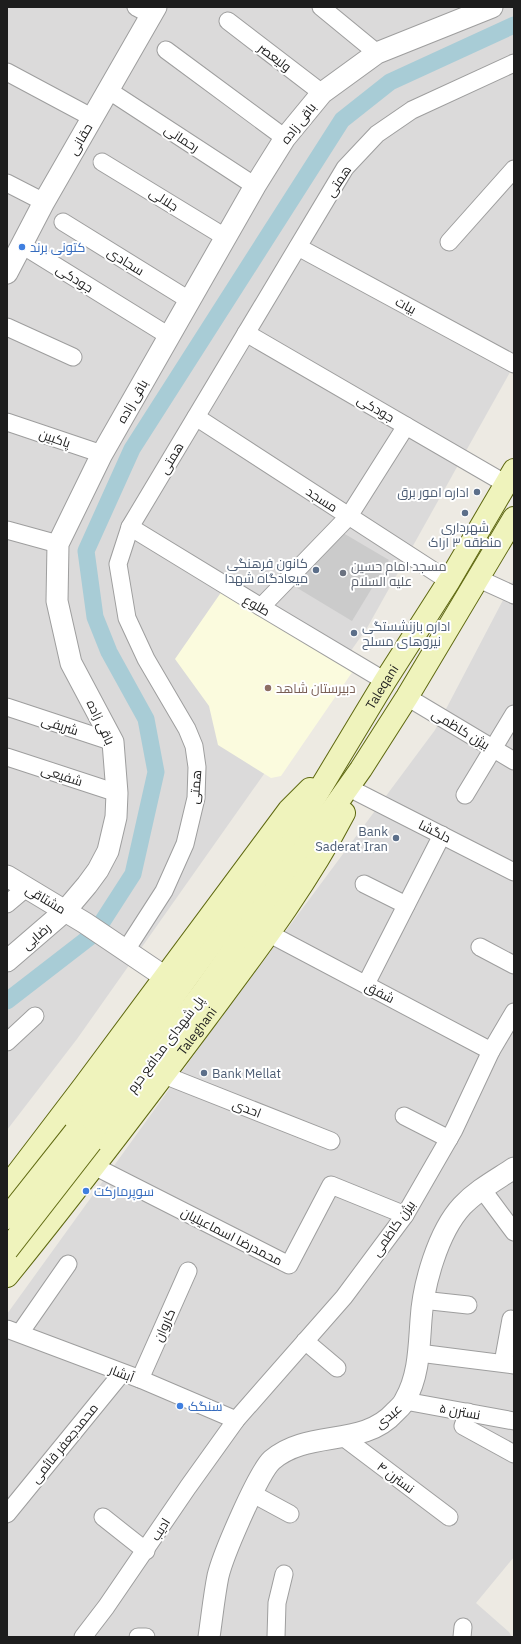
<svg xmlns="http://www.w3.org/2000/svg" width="521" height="1644" font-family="'IBM Plex Sans',Cairo,sans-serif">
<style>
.residential{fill:#dbdada}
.education{fill:#fbfbde}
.religious{fill:#cbcbcb}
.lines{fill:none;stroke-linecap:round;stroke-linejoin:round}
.canal{stroke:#a8ccd6;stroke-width:17}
.minor-casing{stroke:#9e9e9e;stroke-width:19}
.tertiary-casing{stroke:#9e9e9e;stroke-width:23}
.secondary-casing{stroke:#5e680f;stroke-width:24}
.minor{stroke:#fff;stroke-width:17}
.tertiary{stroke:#fff;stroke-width:21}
.secondary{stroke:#eff3bc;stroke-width:22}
.secondary-bridge-casing{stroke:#5e680f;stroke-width:24;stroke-linecap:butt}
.secondary-bridge{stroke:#eff3bc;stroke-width:22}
.shop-dot{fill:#3f7fe0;stroke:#fff;stroke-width:1.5}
.service-dot{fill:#5c6f8a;stroke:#fff;stroke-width:1.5}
.worship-dot{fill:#6b7280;stroke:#fff;stroke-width:1.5}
.education-dot{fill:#8d6e63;stroke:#fff;stroke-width:1.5}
.labels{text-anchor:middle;stroke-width:4;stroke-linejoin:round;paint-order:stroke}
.street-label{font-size:13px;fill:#1d1d1d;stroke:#fff}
.shop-label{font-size:13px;fill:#366cbe;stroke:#fff;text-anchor:start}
.service-label{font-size:13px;fill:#4e5e75;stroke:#fff;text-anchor:end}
.worship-label{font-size:13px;fill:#5b616d;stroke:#fff;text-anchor:start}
.education-label{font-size:13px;fill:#785e54;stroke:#fff;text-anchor:start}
</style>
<rect width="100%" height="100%" fill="#edeae3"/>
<g class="residential">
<path d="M 7,7 L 514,7 L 514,365 L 367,628 L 77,1039 L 7,1130 Z"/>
<path d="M 514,579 L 514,1557 L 476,1603 L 509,1632 L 512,1637 L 7,1637 L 7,1314 L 204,1041 L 435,730 Z"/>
</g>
<path class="education" d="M 222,591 L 353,671 L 281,776 L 271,778 L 218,745 L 209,706 L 175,659 Z"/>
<path class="religious" d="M 338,530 L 389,560 L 352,621 L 294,586 Z"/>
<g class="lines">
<path class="canal" d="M 7,1001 L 95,933 L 133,874 L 156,772 L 146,719 L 109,652 L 95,617 L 86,551 L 132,449 L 342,120 L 390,82 L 514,25"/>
<g class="minor-casing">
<g id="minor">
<path d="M 136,7 L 151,15"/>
<path d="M 321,7 L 377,53"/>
<path d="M 228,21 L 322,93"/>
<path d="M 166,50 L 285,138"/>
<path d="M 7,72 L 93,118"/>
<path d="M 108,90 L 255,186"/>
<path d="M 102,162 L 225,237"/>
<path d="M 7,183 L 44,202"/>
<path d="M 63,222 L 189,300"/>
<path d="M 449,242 L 514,169"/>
<path d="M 22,245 L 169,336"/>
<path d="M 298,247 L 514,364"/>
<path d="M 7,327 L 73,357"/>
<path d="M 246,333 L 506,484"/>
<path d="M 196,417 L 449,581"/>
<path d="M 7,422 L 102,454"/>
<path d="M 130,527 L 261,607 L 385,681"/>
<path d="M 7,530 L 58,544"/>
<path d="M 479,579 L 514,595"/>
<path d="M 261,607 L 349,516 L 406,426"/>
<path d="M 407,697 L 514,761"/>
<path d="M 7,707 L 113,742"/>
<path d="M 7,757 L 117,793"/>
<path d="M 355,791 L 514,872"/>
<path d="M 465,795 L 514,714"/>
<path d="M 364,884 L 406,905"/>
<path d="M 7,904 L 26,888"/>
<path d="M 268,933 L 491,1051"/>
<path d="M 480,947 L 514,965"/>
<path d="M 126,950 L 164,891 L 185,844 L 196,798 L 197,767 L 194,746 L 187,729 L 146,659 L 127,618 L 118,564 L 130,527 L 345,168 L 377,134 L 412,110 L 514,63"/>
<path d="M 366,984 L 442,835"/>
<path d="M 7,1042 L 35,1016"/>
<path d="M 164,1075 L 331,1141"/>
<path d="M 404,1116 L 449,1139"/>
<path d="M 94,1166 L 289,1265 L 331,1185 L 405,1215"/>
<path d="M 482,1189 L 514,1232"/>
<path d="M 422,1300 L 468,1305"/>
<path d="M 7,1329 L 140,1379 L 236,1420"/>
<path d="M 20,1333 L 68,1264"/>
<path d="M 305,1341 L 337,1368"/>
<path d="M 419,1353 L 514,1365"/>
<path d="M 503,1363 L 511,1319"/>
<path d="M 140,1379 L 188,1271"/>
<path d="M 405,1401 L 514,1421"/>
<path d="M 468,1412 L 463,1426 L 514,1454"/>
<path d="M 343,1437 L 449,1517"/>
<path d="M 253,1494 L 290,1514"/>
<path d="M 7,1514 L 122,1373"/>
<path d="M 103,1517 L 146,1551"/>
<path d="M 83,1637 L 106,1607 L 188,1487 L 236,1420 L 344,1297 L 405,1215 L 454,1130 L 491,1051 L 514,1012"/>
<path d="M 138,1637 L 146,1637"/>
<path d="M 276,1637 L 277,1603 L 284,1574"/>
<path d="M 462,1637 L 463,1627"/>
</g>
</g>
<g class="tertiary-casing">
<g id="tertiary">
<path d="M 7,273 L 44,202 L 156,7"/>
<path d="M 7,876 L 85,923 L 165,977"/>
<path d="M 7,961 L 65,911 L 87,885 L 98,870 L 108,851 L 116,817 L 117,793 L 113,742 L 71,663 L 57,601 L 58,544 L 102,454 L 255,186 L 285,138 L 322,93 L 377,53 L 492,7"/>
<path d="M 209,1637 C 212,1617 214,1596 218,1576 C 223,1555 258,1473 272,1460 C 308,1429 363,1448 395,1412 C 399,1408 403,1405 405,1400 C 419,1376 419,1347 421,1320 C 423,1285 438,1232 462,1206 C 477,1190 496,1180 514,1168"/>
</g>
</g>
<g class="secondary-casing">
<g id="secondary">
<path id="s1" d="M 75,1132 L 300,822 L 385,681 L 449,581 L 514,470"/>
<path d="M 91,1142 L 204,991 L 361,769 L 407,697 L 514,518"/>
<path d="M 7,1187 L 84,1086 L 289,810 L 310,789"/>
<path id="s2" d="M 7,1276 C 76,1191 142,1104 207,1017 C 256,951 306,886 344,813"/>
</g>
</g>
<use href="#minor" class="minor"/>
<use href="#tertiary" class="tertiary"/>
<use href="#secondary" class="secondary"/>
<g class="secondary-bridge-casing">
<g id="secondary-bridge">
<path d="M 7,1218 L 75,1132"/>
<path d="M 7,1250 L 91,1142"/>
</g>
</g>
<use href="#secondary-bridge" class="secondary-bridge"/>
</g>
<g class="shop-dot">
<circle cx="22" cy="247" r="4"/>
<circle cx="86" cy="1191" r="4"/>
<circle cx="180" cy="1406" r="4"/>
</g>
<g class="service-dot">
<circle cx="477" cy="492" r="4"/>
<circle cx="465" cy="513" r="4"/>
<circle cx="316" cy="570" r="4"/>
<circle cx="354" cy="633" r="4"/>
<circle cx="396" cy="838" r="4"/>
<circle cx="204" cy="1073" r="4"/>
</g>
<circle class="worship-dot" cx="343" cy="573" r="4"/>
<circle class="education-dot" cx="268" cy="688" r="4"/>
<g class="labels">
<g class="street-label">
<text transform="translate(275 57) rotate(37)" y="5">ولیعصر</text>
<text transform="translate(298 123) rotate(-52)" y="5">باقی زاده</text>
<text transform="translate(182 138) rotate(33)" y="5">رحمانی</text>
<text transform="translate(80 139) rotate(-60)" y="5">حقانی</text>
<text transform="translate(338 181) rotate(-56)" y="5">همتی</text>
<text transform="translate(164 199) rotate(32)" y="5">جلالی</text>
<text transform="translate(126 261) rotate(32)" y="5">سجادی</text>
<text transform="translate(75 278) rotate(32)" y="5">جودکی</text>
<text transform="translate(406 305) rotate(28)" y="5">بیات</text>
<text transform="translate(132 401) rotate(-60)" y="5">باقی زاده</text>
<text transform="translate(376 408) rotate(30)" y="5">جودکی</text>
<text transform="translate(55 438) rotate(19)" y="5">پاکبین</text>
<text transform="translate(171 458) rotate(-59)" y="5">همتی</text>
<text transform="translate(322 499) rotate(33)" y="5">مسجد</text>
<text transform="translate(257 605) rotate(31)" y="5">طلوع</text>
<text dy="5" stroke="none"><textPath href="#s1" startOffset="541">Taleqani</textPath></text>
<text transform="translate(101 722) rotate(65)" y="5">باقی زاده</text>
<text transform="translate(60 725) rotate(18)" y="5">شریفی</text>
<text transform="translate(461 729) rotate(31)" y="5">بیژن کاظمی</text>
<text transform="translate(62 775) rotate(18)" y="5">شفیعی</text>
<text transform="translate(195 787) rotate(-85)" y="5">همتی</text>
<text transform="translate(435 831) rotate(27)" y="5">دلگشا</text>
<text transform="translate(46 899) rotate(31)" y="5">مشتاقی</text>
<text transform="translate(36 936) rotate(-41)" y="5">رضایی</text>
<text transform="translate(380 992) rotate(28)" y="5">شفق</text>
<text dy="5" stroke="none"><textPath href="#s2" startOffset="310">Taleghani</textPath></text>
<text transform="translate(165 1044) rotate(-53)" y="5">پل شهدای مدافع حرم</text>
<text transform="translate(247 1108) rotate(21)" y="5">احدی</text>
<text transform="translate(393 1228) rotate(-55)" y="5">بیژن کاظمی</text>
<text transform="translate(232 1236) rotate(27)" y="5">محمدرضا اسماعیلیان</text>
<text transform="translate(164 1325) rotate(-66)" y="5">کاروان</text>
<text transform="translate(122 1373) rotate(21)" y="5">آبشار</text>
<text transform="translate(460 1411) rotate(10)" y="5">نسترن ۵</text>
<text transform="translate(388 1416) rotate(-40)" y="5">عبدی</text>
<text transform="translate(64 1443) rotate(-51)" y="5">محمدجعفر قائمی</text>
<text transform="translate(396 1477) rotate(37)" y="5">نسترن ۴</text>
<text transform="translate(160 1529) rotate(-57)" y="5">ادیب</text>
</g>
<g class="shop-label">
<text x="30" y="252">کتونی برند</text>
<text x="94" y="1196">سوپرمارکت</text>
<text x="188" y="1411">سنگک</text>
</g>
<g class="service-label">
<text x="469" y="497">اداره امور برق</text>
<text x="465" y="532" text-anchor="middle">شهرداری<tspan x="465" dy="15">منطقه ۳ اراک</tspan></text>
<text x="308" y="568">کانون فرهنگی<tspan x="308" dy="15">میعادگاه شهدا</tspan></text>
<text x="362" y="631" text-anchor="start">اداره بازنشستگی<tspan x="362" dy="15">نیروهای مسلح</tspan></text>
<text x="388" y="836">Bank<tspan x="388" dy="15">Saderat Iran</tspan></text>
<text x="212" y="1078" text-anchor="start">Bank Mellat</text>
</g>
<g class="worship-label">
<text x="351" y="571">مسجد امام حسین<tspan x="351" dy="15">علیه السلام</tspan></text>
</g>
<g class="education-label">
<text x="276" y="693">دبیرستان شاهد</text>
</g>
</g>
<rect width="521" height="1644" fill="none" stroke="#1d1d1d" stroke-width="16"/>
</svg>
